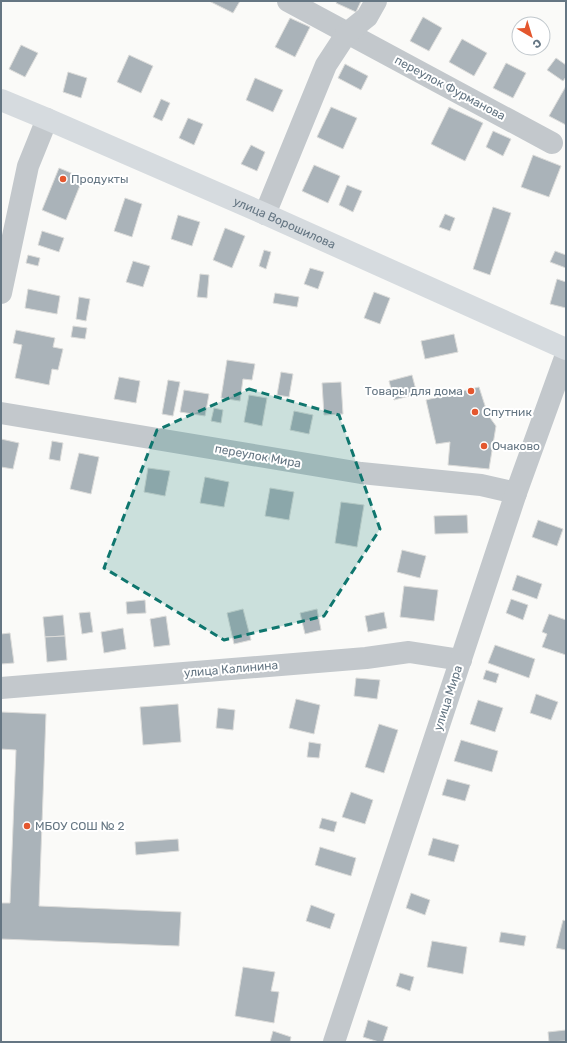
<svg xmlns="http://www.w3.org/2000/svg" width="567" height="1043" font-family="Rubik,sans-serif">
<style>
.building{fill:#aab3b9;stroke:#dcdcda}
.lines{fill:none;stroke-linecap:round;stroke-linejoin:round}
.minor{stroke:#c3c8cc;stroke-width:22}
.major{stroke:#d6dbdf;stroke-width:22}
.marked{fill:#0f766e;fill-opacity:0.2;stroke:#0f766e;stroke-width:3;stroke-dasharray:8 5;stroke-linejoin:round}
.poi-dot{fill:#e4572e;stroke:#fff;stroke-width:1.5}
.labels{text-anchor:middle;stroke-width:4;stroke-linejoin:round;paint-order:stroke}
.street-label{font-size:12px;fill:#657683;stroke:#fff}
.poi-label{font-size:12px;fill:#657683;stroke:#fff;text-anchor:start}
</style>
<rect width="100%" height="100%" fill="#fafaf8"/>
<g class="building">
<path d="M 209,1 L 240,1 L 233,13 Z"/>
<path d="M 337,1 L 361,1 L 356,12 L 336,3 Z"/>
<path d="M 423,17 L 442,28 L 429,51 L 410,41 Z"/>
<path d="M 290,18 L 310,27 L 295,57 L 275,47 Z"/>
<path d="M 462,39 L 487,53 L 474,76 L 449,62 Z"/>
<path d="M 21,45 L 38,53 L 25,77 L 9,69 Z"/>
<path d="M 129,55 L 153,66 L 141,93 L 117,82 Z"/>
<path d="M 556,58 L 566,65 L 566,77 L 563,81 L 547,70 Z"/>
<path d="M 506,63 L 526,73 L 513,98 L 493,88 Z"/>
<path d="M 345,64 L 368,76 L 361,90 L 338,78 Z"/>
<path d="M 68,72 L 87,78 L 81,98 L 63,92 Z"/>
<path d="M 255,78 L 283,90 L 273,112 L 246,100 Z"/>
<path d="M 566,86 L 566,125 L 549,116 Z"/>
<path d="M 161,99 L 170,103 L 162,121 L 153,117 Z"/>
<path d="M 331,107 L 357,118 L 343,149 L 317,137 Z"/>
<path d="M 449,107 L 483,123 L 465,161 L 431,144 Z"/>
<path d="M 188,118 L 203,124 L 194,145 L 179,138 Z"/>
<path d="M 493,131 L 511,139 L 503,156 L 486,147 Z"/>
<path d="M 251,145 L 265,152 L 257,171 L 241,164 Z"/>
<path d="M 533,155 L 561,166 L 549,197 L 521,187 Z"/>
<path d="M 314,165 L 340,176 L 328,203 L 302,191 Z"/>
<path d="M 59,168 L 83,178 L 66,220 L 42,210 Z"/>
<path d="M 347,185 L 362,191 L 353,212 L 339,205 Z"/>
<path d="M 125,198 L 142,204 L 132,237 L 114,231 Z"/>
<path d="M 493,207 L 511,213 L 490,275 L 473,269 Z"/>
<path d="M 445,214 L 455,218 L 450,231 L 439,227 Z"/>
<path d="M 178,215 L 200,222 L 192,246 L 171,239 Z"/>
<path d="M 225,228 L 245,236 L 232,268 L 213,260 Z"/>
<path d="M 42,231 L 64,238 L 59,252 L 38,245 Z"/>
<path d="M 264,250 L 271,252 L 266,269 L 259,266 Z"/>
<path d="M 555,251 L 566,255 L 566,268 L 550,262 Z"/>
<path d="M 28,255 L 40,258 L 38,266 L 26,263 Z"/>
<path d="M 133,261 L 150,266 L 143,287 L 126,282 Z"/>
<path d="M 310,268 L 324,272 L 318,289 L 304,284 Z"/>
<path d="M 200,274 L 209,275 L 207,298 L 197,297 Z"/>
<path d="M 557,279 L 566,282 L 566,308 L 550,304 Z"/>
<path d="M 28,289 L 60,296 L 57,314 L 25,308 Z"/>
<path d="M 374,292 L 390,298 L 380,324 L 364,318 Z"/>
<path d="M 275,293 L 299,297 L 297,307 L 273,303 Z"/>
<path d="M 79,297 L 90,299 L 86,321 L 76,319 Z"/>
<path d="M 73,326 L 87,328 L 85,339 L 71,337 Z"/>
<path d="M 16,330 L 55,338 L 53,347 L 63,349 L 58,370 L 52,369 L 49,385 L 15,378 L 22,345 L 13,343 Z"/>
<path d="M 454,334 L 458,352 L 425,359 L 421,341 Z"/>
<path d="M 227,360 L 255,364 L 252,380 L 243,379 L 240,401 L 221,398 Z"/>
<path d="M 281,372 L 293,374 L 289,397 L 277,395 Z"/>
<path d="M 412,375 L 417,394 L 394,400 L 389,381 Z"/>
<path d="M 119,377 L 140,381 L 136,403 L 114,399 Z"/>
<path d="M 168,380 L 180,382 L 173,416 L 162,414 Z"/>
<path d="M 341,382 L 343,414 L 324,415 L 322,383 Z"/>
<path d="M 479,387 L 488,415 L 496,426 L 489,469 L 448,465 L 450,442 L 436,444 L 426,400 Z"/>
<path d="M 184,390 L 209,394 L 205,416 L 180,412 Z"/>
<path d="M 249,395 L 267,398 L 262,426 L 244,422 Z"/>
<path d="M 214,408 L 223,410 L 221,423 L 211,421 Z"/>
<path d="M 294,411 L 313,415 L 309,434 L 290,430 Z"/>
<path d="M 1,439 L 19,443 L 13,469 L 1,467 Z"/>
<path d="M 52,441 L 63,443 L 60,461 L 49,459 Z"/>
<path d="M 79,453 L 99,457 L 91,494 L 70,489 Z"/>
<path d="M 148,468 L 170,471 L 165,496 L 144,492 Z"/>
<path d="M 205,477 L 229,482 L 224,507 L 200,503 Z"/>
<path d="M 270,488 L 294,492 L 289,520 L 265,516 Z"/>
<path d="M 341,502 L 364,505 L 357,547 L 335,543 Z"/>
<path d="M 467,515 L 468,533 L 435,534 L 434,516 Z"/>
<path d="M 538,520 L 563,529 L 557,546 L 532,537 Z"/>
<path d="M 402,550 L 426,556 L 420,578 L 397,572 Z"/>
<path d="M 517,575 L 542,584 L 537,599 L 512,590 Z"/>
<path d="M 404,586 L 438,590 L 434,621 L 400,617 Z"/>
<path d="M 511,599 L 528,605 L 523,620 L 506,613 Z"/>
<path d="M 145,600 L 146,613 L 127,614 L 126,602 Z"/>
<path d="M 243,609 L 251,640 L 234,644 L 227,613 Z"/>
<path d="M 317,609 L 321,630 L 305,634 L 300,613 Z"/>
<path d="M 90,612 L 93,632 L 82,634 L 79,613 Z"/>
<path d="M 384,612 L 387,628 L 368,632 L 365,616 Z"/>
<path d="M 549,614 L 566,620 L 566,655 L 542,647 L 547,634 L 542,632 Z"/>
<path d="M 63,615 L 65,636 L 45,637 L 43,617 Z"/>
<path d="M 166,616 L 170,645 L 154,647 L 150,619 Z"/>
<path d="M 123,628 L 126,649 L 104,653 L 101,632 Z"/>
<path d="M 10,633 L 14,663 L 1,664 L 1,634 Z"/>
<path d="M 65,636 L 67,660 L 47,662 L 45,637 Z"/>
<path d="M 495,645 L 535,659 L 529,678 L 488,663 Z"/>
<path d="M 486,670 L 499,674 L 496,683 L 483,679 Z"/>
<path d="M 356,678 L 380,680 L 377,699 L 354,696 Z"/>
<path d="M 536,694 L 558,702 L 551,720 L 530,713 Z"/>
<path d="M 296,699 L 320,705 L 314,734 L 289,728 Z"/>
<path d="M 478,700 L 503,708 L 495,732 L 470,724 Z"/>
<path d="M 178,704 L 181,742 L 143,745 L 140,707 Z"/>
<path d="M 218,708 L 235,710 L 233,730 L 216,728 Z"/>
<path d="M 1,712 L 46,714 L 39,906 L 181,912 L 179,946 L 1,939 L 1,903 L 10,903 L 16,750 L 1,749 Z"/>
<path d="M 379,724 L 398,730 L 384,773 L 365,767 Z"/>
<path d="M 461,740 L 498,751 L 492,772 L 454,761 Z"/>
<path d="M 309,742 L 321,744 L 319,758 L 307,757 Z"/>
<path d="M 447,779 L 470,785 L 465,801 L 442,795 Z"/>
<path d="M 351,792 L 373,800 L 365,824 L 342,817 Z"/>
<path d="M 322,818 L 337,822 L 334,832 L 319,828 Z"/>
<path d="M 433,838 L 459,845 L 454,862 L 428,855 Z"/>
<path d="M 178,839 L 179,851 L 136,855 L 135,842 Z"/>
<path d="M 320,847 L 356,858 L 351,876 L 315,865 Z"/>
<path d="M 411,893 L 430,900 L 425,915 L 406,908 Z"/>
<path d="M 311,905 L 335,914 L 330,929 L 306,921 Z"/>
<path d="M 563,920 L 566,921 L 566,950 L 556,948 Z"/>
<path d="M 501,932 L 526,936 L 524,946 L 499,942 Z"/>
<path d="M 432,941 L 467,947 L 463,974 L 427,967 Z"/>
<path d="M 243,967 L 275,972 L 271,991 L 279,992 L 274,1023 L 235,1016 Z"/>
<path d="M 400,973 L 414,977 L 410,991 L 396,986 Z"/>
<path d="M 368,1020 L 388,1027 L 383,1042 L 379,1042 L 363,1037 Z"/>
<path d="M 566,1030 L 566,1041 L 549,1042 L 548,1032 Z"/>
<path d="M 273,1031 L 291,1037 L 290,1042 L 270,1042 Z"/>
</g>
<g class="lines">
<g class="minor">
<path d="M 288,1 L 552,143"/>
<path d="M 265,214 L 326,65 L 347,33 L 367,17 L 376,1"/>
<path d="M 1,293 L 28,166 L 47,119"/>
<path d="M 1,413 L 361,473 L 481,485 L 516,493"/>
<path d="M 1,688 L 366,658 L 409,652 L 461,660"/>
<path d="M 334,1042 L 516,493 L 566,355"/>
</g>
<path class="major" id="s1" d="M 1,100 L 47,119 L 265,214 L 566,349"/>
</g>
<path class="marked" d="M 249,389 L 339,415 L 380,529 L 324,616 L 224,640 L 104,568 L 157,430 Z"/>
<g class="poi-dot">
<circle cx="63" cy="179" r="4"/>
<circle cx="471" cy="391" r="4"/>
<circle cx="475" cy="412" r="4"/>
<circle cx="484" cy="446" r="4"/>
<circle cx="27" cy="826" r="4"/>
</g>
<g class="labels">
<g class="street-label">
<text transform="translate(450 88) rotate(28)" y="4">переулок Фурманова</text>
<text dy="4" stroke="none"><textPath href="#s1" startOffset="309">улица Ворошилова</textPath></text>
<text transform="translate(258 456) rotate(10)" y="4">переулок Мира</text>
<text transform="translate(231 669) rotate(-5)" y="4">улица Калинина</text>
<text transform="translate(448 698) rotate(-72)" y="4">улица Мира</text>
</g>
<g class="poi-label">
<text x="71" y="183">Продукты</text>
<text x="463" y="395" text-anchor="end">Товары для дома</text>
<text x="483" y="416">Спутник</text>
<text x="492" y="450">Очаково</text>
<text x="35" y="830">МБОУ СОШ № 2</text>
</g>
</g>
<rect width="567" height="1043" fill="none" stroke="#657683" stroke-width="4"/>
<g transform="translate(531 36) rotate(142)"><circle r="19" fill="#ffffff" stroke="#c1c8cd"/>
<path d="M0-3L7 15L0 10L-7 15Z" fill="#e4572e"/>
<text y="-6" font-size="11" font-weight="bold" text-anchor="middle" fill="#657683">С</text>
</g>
</svg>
